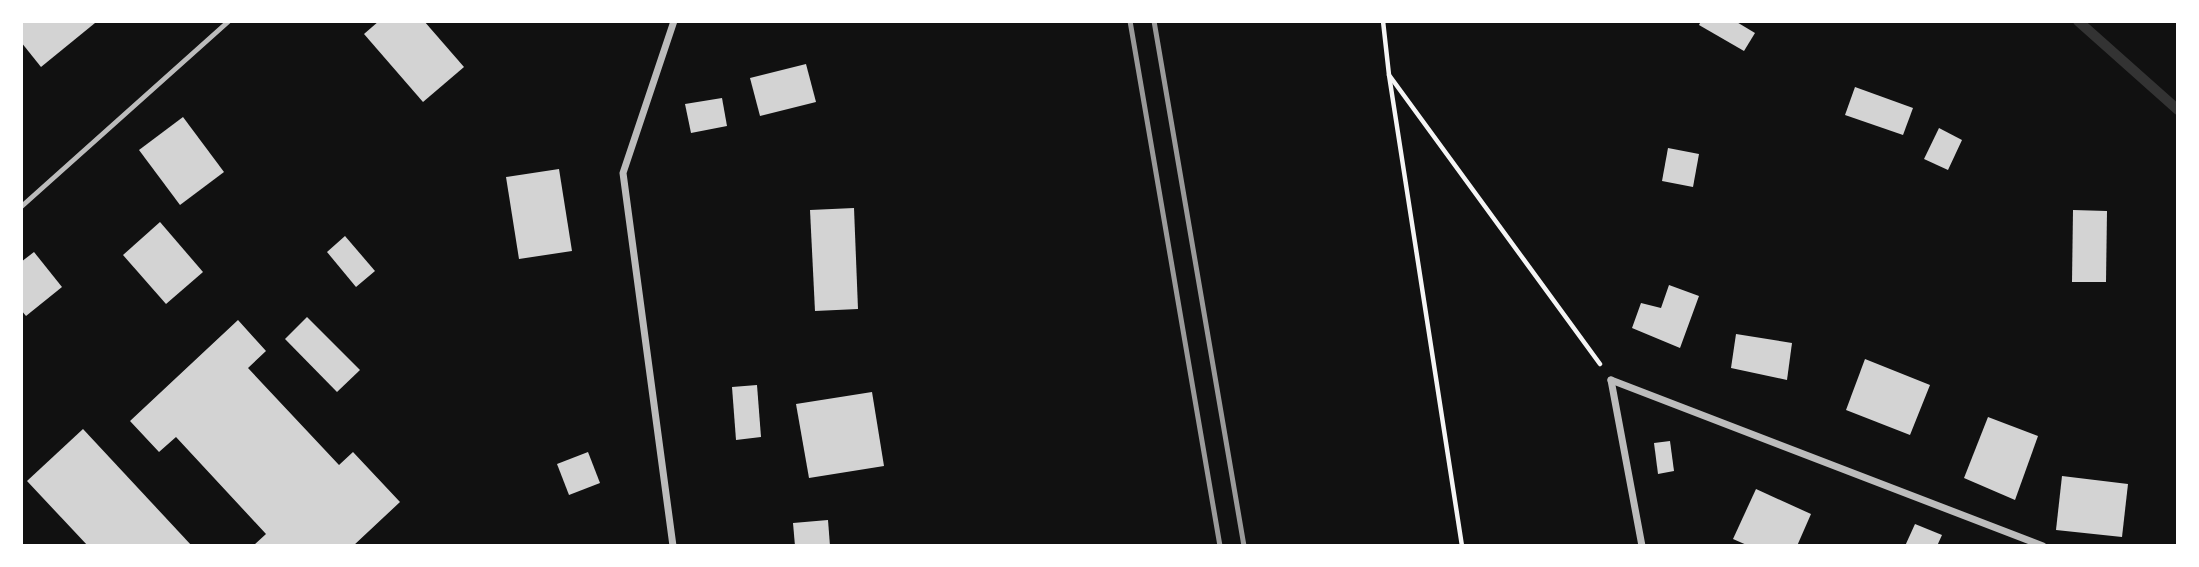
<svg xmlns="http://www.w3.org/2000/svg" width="2199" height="567" font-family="'Golos Text',sans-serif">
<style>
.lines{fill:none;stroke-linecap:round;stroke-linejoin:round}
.stream{stroke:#333;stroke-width:10}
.building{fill:#d3d3d3}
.path{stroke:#f5f5f5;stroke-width:4.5}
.service{stroke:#bcbcbc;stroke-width:5}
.minor{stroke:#bcbcbc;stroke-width:7}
.rail{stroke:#9a9a9a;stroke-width:5}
</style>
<rect width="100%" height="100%" fill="#111"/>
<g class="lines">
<path class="stream" d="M 2078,21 L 2178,110"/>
</g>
<g class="building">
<path d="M 21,21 L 94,21 L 95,23 L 41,67 L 21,42 Z"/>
<path d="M 379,21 L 424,21 L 464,67 L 423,102 L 364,34 Z"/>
<path d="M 1701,21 L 1735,21 L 1755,33 L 1744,51 L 1699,25 Z"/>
<path d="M 806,64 L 816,102 L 760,116 L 750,78 Z"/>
<path d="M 1855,87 L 1913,108 L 1903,135 L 1845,115 Z"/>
<path d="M 722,98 L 727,126 L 691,133 L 685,104 Z"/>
<path d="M 183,117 L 224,172 L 180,205 L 139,150 Z"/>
<path d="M 1939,128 L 1962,140 L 1948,170 L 1924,159 Z"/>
<path d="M 1668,148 L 1699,154 L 1693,187 L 1662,181 Z"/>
<path d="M 559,169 L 572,251 L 519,259 L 506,177 Z"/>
<path d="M 854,208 L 858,309 L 815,311 L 810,210 Z"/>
<path d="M 2073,210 L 2107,211 L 2106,282 L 2072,282 Z"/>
<path d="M 160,222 L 203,272 L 166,304 L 123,255 Z"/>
<path d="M 345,236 L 375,271 L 356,287 L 327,252 Z"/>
<path d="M 34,252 L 62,287 L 26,316 L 21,310 L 21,262 Z"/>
<path d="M 1669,285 L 1699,296 L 1680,348 L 1632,328 L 1641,303 L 1661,308 Z"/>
<path d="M 307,317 L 360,370 L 337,392 L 285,339 Z"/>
<path d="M 238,320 L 266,351 L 248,368 L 339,465 L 353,452 L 400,502 L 353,546 L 253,546 L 266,534 L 176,437 L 159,452 L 130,421 Z"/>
<path d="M 1736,334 L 1792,343 L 1787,380 L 1731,368 Z"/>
<path d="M 1865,359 L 1930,385 L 1910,435 L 1846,410 Z"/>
<path d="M 757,385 L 761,437 L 736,440 L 732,387 Z"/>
<path d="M 872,392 L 884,466 L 809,478 L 796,404 Z"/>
<path d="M 1988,417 L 2038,436 L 2015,500 L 1964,478 Z"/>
<path d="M 83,429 L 192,546 L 88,546 L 27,481 Z"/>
<path d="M 1670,441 L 1674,471 L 1658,474 L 1654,443 Z"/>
<path d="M 588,452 L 600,483 L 569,495 L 557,464 Z"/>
<path d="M 2062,476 L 2128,484 L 2122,537 L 2056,530 Z"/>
<path d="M 1756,489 L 1811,514 L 1797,546 L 1749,546 L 1733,539 Z"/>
<path d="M 828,520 L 830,546 L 795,546 L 793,523 Z"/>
<path d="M 1915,524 L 1942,535 L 1937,546 L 1905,546 Z"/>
</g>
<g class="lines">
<g class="path">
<path d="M 1383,21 L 1389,75 L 1600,364"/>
<path d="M 1389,75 L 1462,546"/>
</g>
<path class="service" d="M 21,207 L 229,21"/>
<g class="minor">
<path d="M 1611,380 L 2043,546"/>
<path d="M 1611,380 L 1642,546"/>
<path d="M 673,546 L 623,173 L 674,21"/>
</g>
<g class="rail">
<path d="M 1130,21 L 1220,546"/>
<path d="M 1154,21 L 1244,546"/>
</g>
</g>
<rect width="2199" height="567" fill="none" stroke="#ffffff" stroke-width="46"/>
</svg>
